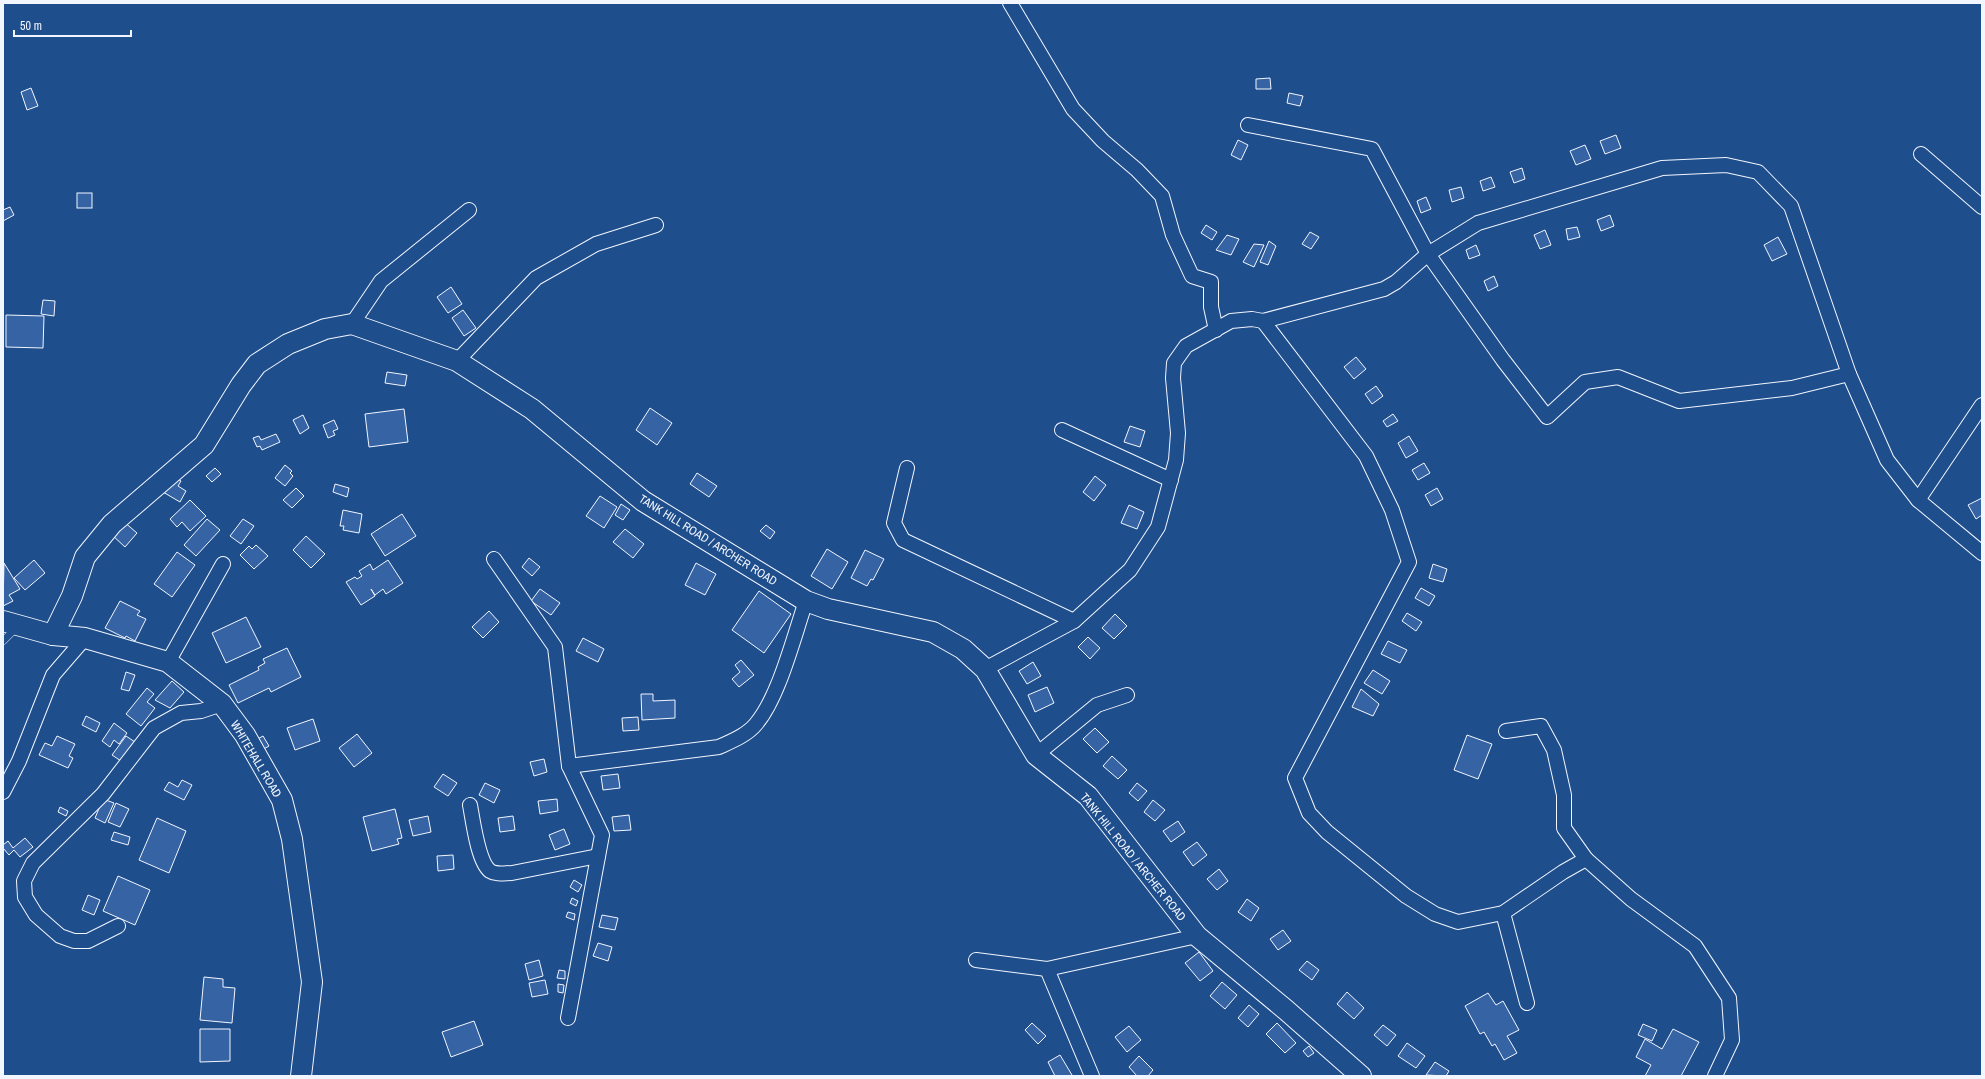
<svg xmlns="http://www.w3.org/2000/svg" width="1985" height="1079" font-family="'Archivo Narrow',sans-serif">
<style>
.building{fill:#3563a3;stroke:#f2f6ff}
.lines{fill:none;stroke-linecap:round;stroke-linejoin:round}
.lane-casing{stroke:#f2f6ff;stroke-width:8}
.street-casing{stroke:#f2f6ff;stroke-width:16}
.secondary-casing{stroke:#f2f6ff;stroke-width:22}
.lane{stroke:#1f4e8c;stroke-width:7}
.street{stroke:#1f4e8c;stroke-width:14}
.secondary{stroke:#1f4e8c;stroke-width:20}
.labels{text-anchor:middle;stroke-width:3;stroke-linejoin:round;paint-order:stroke}
.street-label{font-size:12px;fill:#f2f6ff;stroke:#1f4e8c}
</style>
<rect width="100%" height="100%" fill="#1f4e8c"/>
<g class="building">
<path d="M 1270,78 L 1271,89 L 1256,89 L 1256,79 Z"/>
<path d="M 31,88 L 38,106 L 27,110 L 21,92 Z"/>
<path d="M 1289,93 L 1303,96 L 1300,106 L 1287,103 Z"/>
<path d="M 1616,135 L 1621,148 L 1605,154 L 1600,141 Z"/>
<path d="M 1238,140 L 1248,145 L 1241,160 L 1231,155 Z"/>
<path d="M 1585,145 L 1591,159 L 1576,165 L 1570,151 Z"/>
<path d="M 1522,168 L 1525,179 L 1514,183 L 1510,172 Z"/>
<path d="M 1491,177 L 1495,187 L 1483,191 L 1480,181 Z"/>
<path d="M 1461,187 L 1464,198 L 1452,202 L 1449,190 Z"/>
<rect x="77" y="193" width="15" height="15"/>
<path d="M 1426,197 L 1431,209 L 1421,213 L 1417,201 Z"/>
<path d="M 10,207 L 14,215 L 3,221 L 3,210 Z"/>
<path d="M 1610,215 L 1614,226 L 1601,231 L 1597,220 Z"/>
<path d="M 1206,225 L 1217,232 L 1212,240 L 1201,233 Z"/>
<path d="M 1577,227 L 1580,237 L 1568,240 L 1566,229 Z"/>
<path d="M 1545,230 L 1551,245 L 1540,249 L 1534,235 Z"/>
<path d="M 1310,232 L 1319,237 L 1311,249 L 1302,244 Z"/>
<path d="M 1227,235 L 1239,239 L 1231,255 L 1216,250 Z"/>
<path d="M 1778,237 L 1787,254 L 1772,261 L 1764,245 Z"/>
<path d="M 1269,241 L 1276,246 L 1268,265 L 1260,262 Z"/>
<path d="M 1254,244 L 1264,245 L 1254,267 L 1243,262 Z"/>
<path d="M 1476,245 L 1480,255 L 1469,259 L 1466,250 Z"/>
<path d="M 1494,276 L 1498,286 L 1488,291 L 1484,281 Z"/>
<path d="M 451,287 L 462,304 L 448,313 L 437,297 Z"/>
<path d="M 43,300 L 55,301 L 54,316 L 41,314 Z"/>
<path d="M 463,310 L 476,328 L 464,336 L 452,318 Z"/>
<path d="M 6,315 L 44,316 L 43,348 L 6,347 Z"/>
<path d="M 1356,357 L 1366,369 L 1354,379 L 1344,367 Z"/>
<path d="M 387,372 L 407,375 L 405,386 L 385,383 Z"/>
<path d="M 1376,386 L 1383,396 L 1372,404 L 1365,394 Z"/>
<path d="M 650,408 L 672,423 L 657,445 L 636,430 Z"/>
<path d="M 404,409 L 408,442 L 369,447 L 365,414 Z"/>
<path d="M 1393,414 L 1398,421 L 1387,427 L 1383,421 Z"/>
<path d="M 303,415 L 309,428 L 300,434 L 293,420 Z"/>
<path d="M 334,420 L 338,429 L 333,431 L 335,435 L 328,438 L 323,425 Z"/>
<path d="M 1130,426 L 1145,431 L 1140,447 L 1124,442 Z"/>
<path d="M 276,434 L 280,442 L 262,450 L 260,446 L 257,447 L 253,438 L 259,436 L 261,440 Z"/>
<path d="M 1409,436 L 1418,451 L 1406,458 L 1398,443 Z"/>
<path d="M 1424,463 L 1430,473 L 1418,480 L 1412,470 Z"/>
<path d="M 285,465 L 292,471 L 290,473 L 293,476 L 285,486 L 275,478 Z"/>
<path d="M 215,468 L 221,474 L 212,482 L 206,476 Z"/>
<path d="M 697,473 L 717,486 L 709,497 L 690,484 Z"/>
<path d="M 173,476 L 181,481 L 178,486 L 186,491 L 180,502 L 163,492 Z"/>
<path d="M 1095,476 L 1106,485 L 1094,501 L 1083,492 Z"/>
<path d="M 335,484 L 349,488 L 347,497 L 333,492 Z"/>
<path d="M 296,488 L 304,496 L 292,508 L 283,500 Z"/>
<path d="M 1437,488 L 1443,499 L 1431,506 L 1425,495 Z"/>
<path d="M 600,496 L 617,507 L 604,528 L 586,516 Z"/>
<path d="M 1982,498 L 1982,515 L 1976,519 L 1968,505 Z"/>
<path d="M 190,500 L 206,516 L 190,531 L 182,522 L 177,527 L 170,519 Z"/>
<path d="M 621,504 L 630,510 L 623,520 L 615,515 Z"/>
<path d="M 1129,505 L 1144,512 L 1137,529 L 1121,523 Z"/>
<path d="M 343,510 L 362,514 L 359,533 L 343,530 L 344,526 L 340,526 Z"/>
<path d="M 402,514 L 416,536 L 385,556 L 371,534 Z"/>
<path d="M 207,519 L 220,530 L 196,556 L 184,545 Z"/>
<path d="M 243,519 L 254,526 L 241,544 L 230,536 Z"/>
<path d="M 123,521 L 137,533 L 125,547 L 111,534 Z"/>
<path d="M 766,525 L 775,532 L 770,539 L 760,531 Z"/>
<path d="M 625,529 L 644,544 L 633,558 L 613,542 Z"/>
<path d="M 306,536 L 325,554 L 311,568 L 293,550 Z"/>
<path d="M 256,545 L 268,556 L 254,569 L 240,555 L 249,546 L 252,549 Z"/>
<path d="M 827,549 L 848,562 L 832,589 L 811,576 Z"/>
<path d="M 865,550 L 884,559 L 873,580 L 871,579 L 867,586 L 851,578 Z"/>
<path d="M 177,552 L 195,565 L 172,597 L 154,584 Z"/>
<path d="M 529,558 L 540,567 L 532,576 L 522,567 Z"/>
<path d="M 34,560 L 45,573 L 25,590 L 14,578 Z"/>
<path d="M 388,560 L 403,583 L 386,594 L 383,589 L 375,595 L 371,589 L 375,596 L 361,605 L 346,582 L 355,577 L 357,579 L 362,576 L 359,571 L 370,564 L 373,570 Z"/>
<path d="M 4,563 L 20,589 L 9,595 L 13,601 L 3,606 Z"/>
<path d="M 696,563 L 716,574 L 705,595 L 685,585 Z"/>
<path d="M 1433,564 L 1447,569 L 1443,582 L 1429,578 Z"/>
<path d="M 1421,588 L 1435,596 L 1429,606 L 1415,598 Z"/>
<path d="M 540,589 L 560,603 L 551,615 L 531,601 Z"/>
<path d="M 759,591 L 791,614 L 764,653 L 732,630 Z"/>
<path d="M 120,601 L 140,611 L 137,615 L 146,619 L 135,641 L 126,636 L 125,638 L 105,628 Z"/>
<path d="M 489,611 L 499,622 L 483,638 L 472,627 Z"/>
<path d="M 1407,613 L 1422,622 L 1416,631 L 1402,621 Z"/>
<path d="M 1115,614 L 1127,626 L 1114,639 L 1102,628 Z"/>
<path d="M 246,617 L 261,647 L 226,663 L 212,633 Z"/>
<path d="M 1088,637 L 1100,648 L 1090,659 L 1078,647 Z"/>
<path d="M 583,638 L 604,649 L 598,662 L 576,651 Z"/>
<path d="M 1388,641 L 1407,650 L 1400,663 L 1381,654 Z"/>
<path d="M 287,648 L 301,677 L 271,692 L 269,688 L 238,703 L 229,685 L 259,670 L 258,667 L 265,663 L 263,659 Z"/>
<path d="M 741,660 L 754,675 L 739,687 L 732,679 L 740,672 L 735,665 Z"/>
<path d="M 1033,662 L 1041,676 L 1027,684 L 1019,671 Z"/>
<path d="M 1373,670 L 1390,681 L 1382,694 L 1364,683 Z"/>
<path d="M 126,672 L 135,675 L 129,691 L 121,689 Z"/>
<path d="M 172,681 L 184,692 L 170,708 L 155,700 Z"/>
<path d="M 1047,687 L 1054,703 L 1035,712 L 1028,695 Z"/>
<path d="M 147,688 L 154,694 L 147,702 L 155,708 L 141,726 L 126,714 Z"/>
<path d="M 1361,689 L 1379,704 L 1373,716 L 1352,707 Z"/>
<path d="M 641,694 L 653,694 L 653,701 L 675,700 L 675,718 L 642,720 Z"/>
<path d="M 86,716 L 100,723 L 96,732 L 82,725 Z"/>
<path d="M 638,717 L 639,730 L 623,731 L 622,718 Z"/>
<path d="M 313,719 L 320,741 L 295,750 L 287,728 Z"/>
<path d="M 114,723 L 127,733 L 119,744 L 114,740 L 110,747 L 102,741 Z"/>
<path d="M 1095,728 L 1109,742 L 1097,753 L 1083,739 Z"/>
<path d="M 357,734 L 372,753 L 354,767 L 339,748 Z"/>
<path d="M 1467,735 L 1492,744 L 1478,779 L 1454,770 Z"/>
<path d="M 57,736 L 75,744 L 69,756 L 73,758 L 68,768 L 39,755 L 45,743 L 52,746 Z"/>
<path d="M 126,736 L 135,742 L 121,761 L 112,755 Z"/>
<path d="M 263,736 L 269,746 L 260,751 L 254,741 Z"/>
<path d="M 1112,756 L 1127,770 L 1118,779 L 1103,766 Z"/>
<path d="M 544,759 L 547,772 L 534,776 L 530,762 Z"/>
<path d="M 443,774 L 457,783 L 448,796 L 434,787 Z"/>
<path d="M 618,774 L 620,788 L 603,790 L 601,776 Z"/>
<path d="M 182,780 L 192,785 L 184,800 L 164,790 L 169,782 L 178,787 Z"/>
<path d="M 485,783 L 500,790 L 494,803 L 479,795 Z"/>
<path d="M 1137,783 L 1147,791 L 1138,801 L 1129,793 Z"/>
<path d="M 103,799 L 114,803 L 105,823 L 95,818 Z"/>
<path d="M 557,799 L 558,811 L 540,814 L 538,801 Z"/>
<path d="M 1153,800 L 1165,810 L 1155,821 L 1144,812 Z"/>
<path d="M 116,803 L 129,809 L 120,827 L 108,822 Z"/>
<path d="M 60,807 L 68,811 L 66,816 L 58,812 Z"/>
<path d="M 395,809 L 402,838 L 397,839 L 399,844 L 372,851 L 363,817 Z"/>
<path d="M 629,815 L 631,830 L 614,831 L 612,817 Z"/>
<path d="M 428,816 L 431,832 L 413,836 L 409,820 Z"/>
<path d="M 513,816 L 515,830 L 500,832 L 498,818 Z"/>
<path d="M 157,818 L 186,831 L 169,873 L 139,860 Z"/>
<path d="M 1178,821 L 1185,832 L 1171,842 L 1163,831 Z"/>
<path d="M 564,829 L 570,844 L 555,850 L 549,835 Z"/>
<path d="M 114,832 L 130,837 L 128,845 L 111,840 Z"/>
<path d="M 25,838 L 33,847 L 20,857 L 14,850 L 9,855 L 3,848 L 3,845 L 8,841 L 13,848 Z"/>
<path d="M 1197,842 L 1207,855 L 1193,866 L 1183,852 Z"/>
<path d="M 453,855 L 454,869 L 438,871 L 437,856 Z"/>
<path d="M 1219,869 L 1228,881 L 1217,890 L 1207,879 Z"/>
<path d="M 118,876 L 150,890 L 135,925 L 103,911 Z"/>
<path d="M 574,880 L 582,885 L 578,892 L 570,887 Z"/>
<path d="M 88,895 L 100,900 L 94,915 L 82,910 Z"/>
<path d="M 572,898 L 578,901 L 576,906 L 570,903 Z"/>
<path d="M 1247,899 L 1259,908 L 1251,921 L 1238,912 Z"/>
<path d="M 568,912 L 575,914 L 574,920 L 566,917 Z"/>
<path d="M 602,915 L 618,918 L 615,930 L 599,927 Z"/>
<path d="M 1283,930 L 1291,941 L 1278,950 L 1270,939 Z"/>
<path d="M 598,943 L 612,947 L 608,961 L 593,956 Z"/>
<path d="M 1199,952 L 1213,971 L 1200,981 L 1185,963 Z"/>
<path d="M 539,960 L 543,976 L 529,980 L 525,964 Z"/>
<path d="M 1307,961 L 1319,970 L 1312,980 L 1299,970 Z"/>
<path d="M 559,970 L 565,971 L 565,979 L 557,978 Z"/>
<path d="M 204,977 L 223,979 L 223,987 L 235,988 L 232,1023 L 200,1020 Z"/>
<path d="M 545,980 L 548,994 L 532,997 L 529,983 Z"/>
<path d="M 1222,982 L 1237,995 L 1225,1009 L 1210,996 Z"/>
<path d="M 558,984 L 564,985 L 563,993 L 558,992 Z"/>
<path d="M 1347,992 L 1364,1008 L 1354,1019 L 1337,1004 Z"/>
<path d="M 1488,993 L 1496,1005 L 1503,1001 L 1519,1030 L 1507,1036 L 1517,1053 L 1504,1060 L 1495,1044 L 1492,1046 L 1484,1032 L 1480,1034 L 1465,1006 Z"/>
<path d="M 1249,1005 L 1259,1014 L 1248,1027 L 1238,1018 Z"/>
<path d="M 474,1021 L 483,1045 L 451,1057 L 442,1032 Z"/>
<path d="M 1032,1023 L 1046,1036 L 1038,1044 L 1025,1030 Z"/>
<path d="M 1277,1023 L 1296,1043 L 1285,1053 L 1266,1034 Z"/>
<path d="M 1643,1024 L 1657,1030 L 1652,1041 L 1638,1035 Z"/>
<path d="M 1383,1025 L 1396,1035 L 1387,1046 L 1374,1035 Z"/>
<path d="M 1129,1026 L 1141,1040 L 1127,1052 L 1115,1037 Z"/>
<path d="M 200,1029 L 230,1029 L 230,1061 L 200,1062 Z"/>
<path d="M 1673,1029 L 1699,1042 L 1681,1076 L 1645,1076 L 1651,1065 L 1636,1057 L 1645,1039 L 1662,1049 Z"/>
<path d="M 1407,1043 L 1425,1056 L 1416,1068 L 1398,1056 Z"/>
<path d="M 1309,1046 L 1314,1053 L 1308,1057 L 1303,1051 Z"/>
<path d="M 1060,1055 L 1072,1075 L 1070,1076 L 1055,1076 L 1048,1062 Z"/>
<path d="M 1139,1056 L 1153,1070 L 1148,1076 L 1137,1076 L 1129,1067 Z"/>
<path d="M 1435,1062 L 1449,1071 L 1446,1076 L 1426,1075 Z"/>
</g>
<g class="lines">
<g class="lane-casing">
<path id="lane" d="M 3,641 L 17,627"/>
</g>
<g class="street-casing">
<g id="street">
<path d="M 1010,3 L 1073,109 L 1103,141 L 1137,170 L 1162,196 L 1173,235 L 1192,276 L 1211,282 L 1211,307 L 1216,330"/>
<path d="M 1248,125 L 1372,149 L 1428,254 L 1503,360 L 1547,417 L 1585,382 L 1618,377 L 1679,401 L 1792,388 L 1849,374"/>
<path d="M 1921,154 L 1982,207"/>
<path d="M 1263,321 L 1366,456 L 1392,510 L 1409,562 L 1295,778 L 1309,813 L 1327,832 L 1406,896 L 1435,914 L 1458,922 L 1503,913 L 1563,872 L 1586,859 L 1631,899 L 1695,946 L 1729,998 L 1732,1040 L 1715,1076"/>
<path d="M 352,324 L 381,281 L 469,210"/>
<path d="M 457,361 L 536,278 L 596,244 L 656,225"/>
<path d="M 1062,430 L 1171,480"/>
<path d="M 907,468 L 894,523 L 903,540 L 1074,621"/>
<path d="M 1918,500 L 1982,405"/>
<path d="M 494,559 L 555,647 L 569,766 L 602,835 L 568,1018"/>
<path d="M 168,662 L 223,564"/>
<path d="M 985,669 L 1074,621 L 1130,570 L 1158,527 L 1176,460 L 1178,433 L 1173,378 L 1174,363 L 1186,346 L 1231,321 L 1252,319 L 1263,321 L 1384,289 L 1396,282 L 1428,254 L 1478,223 L 1662,168 L 1726,165 L 1758,172 L 1791,206 L 1849,374 L 1887,460 L 1918,500 L 1982,553"/>
<path d="M 1506,731 L 1541,726 L 1554,750 L 1564,795 L 1564,828 L 1586,859"/>
<path d="M 1036,755 L 1097,705 L 1127,695"/>
<path d="M 569,766 L 719,747 C 732,741 747,735 756,724 C 779,697 794,636 806,601"/>
<path d="M 3,792 L 19,761 L 53,675 L 85,638"/>
<path d="M 470,805 C 473,821 478,862 490,871 C 496,875 505,873 512,873 L 598,856"/>
<path d="M 1503,913 L 1527,1003"/>
<path d="M 118,926 L 88,941 L 74,941 L 60,936 L 36,915 L 25,897 L 24,881 L 33,863 L 103,794 L 154,728 L 181,713 L 201,711 L 222,704"/>
<path d="M 976,960 L 1047,969 L 1197,936"/>
<path d="M 1047,969 L 1092,1076"/>
</g>
</g>
<g class="secondary-casing">
<g id="secondary">
<path d="M 3,621 L 53,635 L 85,638 L 168,662 L 222,704 L 245,735 L 282,800 L 292,839 L 312,982 L 301,1076"/>
<path d="M 53,635 L 72,596 L 85,557 L 112,524 L 204,445 L 241,385 L 257,364 L 288,344 L 325,329 L 352,324 L 457,361 L 532,409 L 643,501 L 806,601 L 828,609 L 933,632 L 963,649 L 985,669 L 1036,755 L 1088,796 L 1197,936 L 1286,1010 L 1361,1076"/>
</g>
</g>
<use href="#lane" class="lane"/>
<use href="#street" class="street"/>
<use href="#secondary" class="secondary"/>
</g>
<g class="labels">
<g class="street-label">
<text transform="translate(708 540) rotate(32)" y="4">TANK HILL ROAD / ARCHER ROAD</text>
<text transform="translate(256 759) rotate(59)" y="4">WHITEHALL ROAD</text>
<text transform="translate(1133 857) rotate(51)" y="4">TANK HILL ROAD / ARCHER ROAD</text>
</g>
</g>
<rect width="1985" height="1079" fill="none" stroke="#f2f6ff" stroke-width="8"/>
<path d="M14 30v6h117v-6" fill="none" stroke="#f2f6ff" stroke-width="2"/>
<text x="20" y="30" font-size="12" fill="#f2f6ff" stroke="#1f4e8c" stroke-width="3" paint-order="stroke">50 m</text>
</svg>
